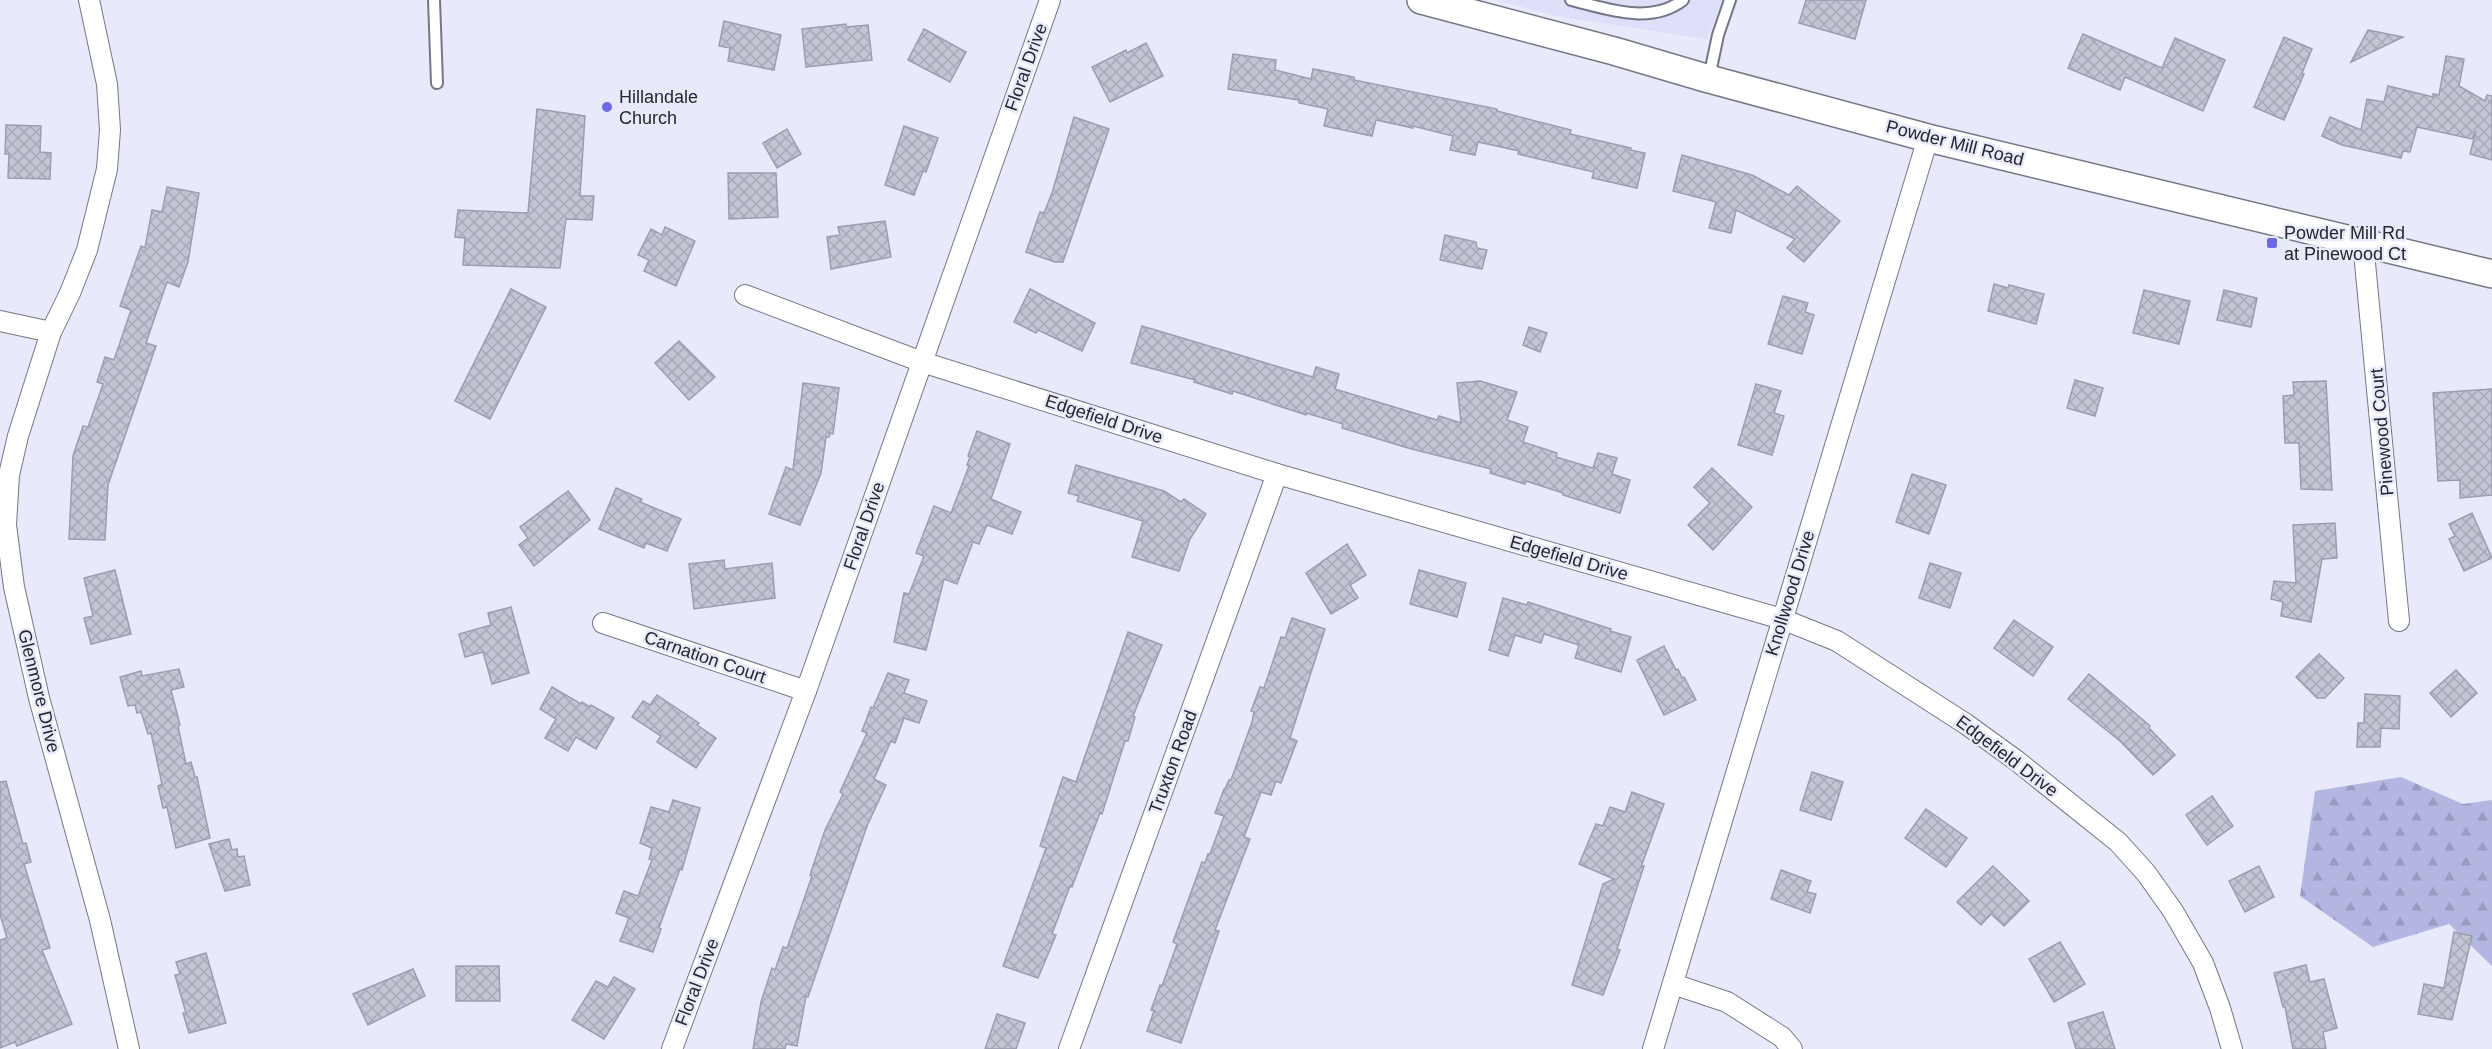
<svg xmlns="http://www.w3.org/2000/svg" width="2492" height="1049" font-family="Helvetica,sans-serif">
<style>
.built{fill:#dee0f9}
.forest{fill:url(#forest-firs)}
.building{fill:url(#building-cross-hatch);stroke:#9c9dae;stroke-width:1.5}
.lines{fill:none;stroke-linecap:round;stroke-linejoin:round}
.lane-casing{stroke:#757786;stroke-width:14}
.street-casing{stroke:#757786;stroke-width:22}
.secondary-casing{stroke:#757786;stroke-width:30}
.lane{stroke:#fff;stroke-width:10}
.street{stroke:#fff;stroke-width:20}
.secondary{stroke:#fff;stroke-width:27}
.poi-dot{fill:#6e69e3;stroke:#e8eafb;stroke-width:2}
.labels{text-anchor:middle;stroke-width:5;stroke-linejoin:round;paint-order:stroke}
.street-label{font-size:18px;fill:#26272d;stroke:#e8eafb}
.poi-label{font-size:18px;fill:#26272d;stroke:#e8eafb;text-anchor:start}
</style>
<defs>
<pattern id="forest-firs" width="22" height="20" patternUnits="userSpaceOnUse" patternTransform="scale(1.5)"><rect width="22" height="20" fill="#b2b6e0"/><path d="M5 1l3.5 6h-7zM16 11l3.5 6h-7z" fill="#999cc0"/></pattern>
<pattern id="building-cross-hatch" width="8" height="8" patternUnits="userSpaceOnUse" patternTransform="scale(1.5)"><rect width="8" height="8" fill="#c3c5d5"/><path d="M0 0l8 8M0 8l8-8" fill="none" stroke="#a7a9b7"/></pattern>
</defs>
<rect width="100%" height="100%" fill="#e8eafb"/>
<path class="built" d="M 1496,0 L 1722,0 L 1707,39 L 1556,16 Z"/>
<path class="forest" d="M 2401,777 L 2463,804 L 2492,800 L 2492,966 L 2449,924 L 2373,947 L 2300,896 L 2315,791 Z"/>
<g class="building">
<path d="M 1806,0 L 1866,0 L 1855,39 L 1799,23 Z"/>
<path d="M 724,21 L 781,35 L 774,70 L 728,61 L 730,48 L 719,46 Z"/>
<path d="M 846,24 L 846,27 L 868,25 L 872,60 L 806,67 L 802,29 Z"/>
<path d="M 924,29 L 966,52 L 950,82 L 908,60 Z"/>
<path d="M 2368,30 L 2403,37 L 2351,62 Z"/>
<path d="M 2083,34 L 2162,68 L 2175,38 L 2225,60 L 2203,111 L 2125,77 L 2120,90 L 2068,68 Z"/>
<path d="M 2284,37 L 2312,49 L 2302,73 L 2304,74 L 2284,120 L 2254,107 Z"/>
<path d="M 1146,43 L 1163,76 L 1110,102 L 1092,67 L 1126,50 L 1127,53 Z"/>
<path d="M 1233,54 L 1276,60 L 1275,70 L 1311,79 L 1313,69 L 1354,77 L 1354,80 L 1497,109 L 1497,111 L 1571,130 L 1570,134 L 1631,148 L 1630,150 L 1645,153 L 1637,188 L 1592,178 L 1594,172 L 1518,154 L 1519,151 L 1478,142 L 1475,155 L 1450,150 L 1453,136 L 1413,126 L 1413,128 L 1376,120 L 1372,136 L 1324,126 L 1328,109 L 1299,103 L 1299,100 L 1228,89 Z"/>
<path d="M 2446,56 L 2464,59 L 2459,86 L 2485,101 L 2487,95 L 2492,96 L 2492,160 L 2470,154 L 2476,131 L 2472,139 L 2417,127 L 2410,152 L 2403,151 L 2401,158 L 2342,145 L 2322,136 L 2330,117 L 2361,130 L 2367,99 L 2384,102 L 2388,86 L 2433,97 L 2433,94 L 2439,95 Z"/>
<path d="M 537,109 L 585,116 L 580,196 L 594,196 L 592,220 L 566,219 L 560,268 L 463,265 L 465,238 L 455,237 L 458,210 L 528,213 Z"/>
<path d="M 1074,117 L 1109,129 L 1063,262 L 1055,262 L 1026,252 L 1040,212 L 1044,213 L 1052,193 Z"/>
<path d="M 6,125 L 41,126 L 40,152 L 51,153 L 50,179 L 8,178 L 9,154 L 5,154 Z"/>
<path d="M 904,126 L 938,138 L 926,172 L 923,171 L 914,195 L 885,185 Z"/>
<path d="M 787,129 L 801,154 L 777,168 L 763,143 Z"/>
<path d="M 1682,155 L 1752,175 L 1789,195 L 1797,186 L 1840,221 L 1804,262 L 1787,248 L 1795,239 L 1736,210 L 1731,233 L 1709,228 L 1716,202 L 1673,191 Z"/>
<path d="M 728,173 L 776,173 L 778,217 L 729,219 Z"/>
<path d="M 167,187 L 199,193 L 188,262 L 179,287 L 167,282 L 146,343 L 156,346 L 108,485 L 105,540 L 69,539 L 73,456 L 83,426 L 88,427 L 103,384 L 97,382 L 105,357 L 114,360 L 131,310 L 120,306 L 141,246 L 145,248 L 152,210 L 162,212 Z"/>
<path d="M 885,221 L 891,257 L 831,269 L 827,237 L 840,235 L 838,227 Z"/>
<path d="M 665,227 L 695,241 L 676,286 L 644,271 L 649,260 L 638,255 L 651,229 L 662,235 Z"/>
<path d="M 1445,235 L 1476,242 L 1477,248 L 1487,250 L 1482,269 L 1440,260 Z"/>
<path d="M 1994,284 L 2008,288 L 2009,285 L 2044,294 L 2036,324 L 1988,311 Z"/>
<path d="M 511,289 L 546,307 L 490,419 L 455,401 Z"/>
<path d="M 1030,289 L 1095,323 L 1082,351 L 1038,330 L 1036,333 L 1014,322 Z"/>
<path d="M 2144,290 L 2190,301 L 2179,344 L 2133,333 Z"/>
<path d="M 2224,290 L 2257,298 L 2251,327 L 2217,320 Z"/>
<path d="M 1783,296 L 1808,303 L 1805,312 L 1814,315 L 1802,354 L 1768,344 Z"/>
<path d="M 1142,326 L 1313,377 L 1316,367 L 1339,374 L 1335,389 L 1437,420 L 1439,416 L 1461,423 L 1457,383 L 1480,381 L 1517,392 L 1507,420 L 1528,427 L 1523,442 L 1557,453 L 1556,457 L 1593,468 L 1598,453 L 1617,458 L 1612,474 L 1630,480 L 1620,513 L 1563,495 L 1563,493 L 1526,481 L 1525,484 L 1490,473 L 1491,469 L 1408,448 L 1342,428 L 1343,424 L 1306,413 L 1306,415 L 1233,391 L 1232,394 L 1194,382 L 1195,380 L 1131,363 Z"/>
<path d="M 1529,327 L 1547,333 L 1540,352 L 1523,345 Z"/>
<path d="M 679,341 L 715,377 L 689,400 L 655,363 Z"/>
<path d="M 2075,380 L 2103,388 L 2095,416 L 2067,408 Z"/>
<path d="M 2326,381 L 2332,490 L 2301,489 L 2299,443 L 2285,443 L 2283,396 L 2294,395 L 2293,382 Z"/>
<path d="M 803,383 L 839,388 L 833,434 L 830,433 L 829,437 L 826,437 L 821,473 L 800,525 L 769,514 L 786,467 L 793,470 Z"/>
<path d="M 1756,384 L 1781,391 L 1774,413 L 1784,416 L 1772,455 L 1738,445 Z"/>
<path d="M 2492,389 L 2492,495 L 2460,498 L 2460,480 L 2438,481 L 2433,393 Z"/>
<path d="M 977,431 L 1010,444 L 991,499 L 1021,512 L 1012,534 L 987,525 L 979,544 L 973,542 L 957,584 L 944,579 L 926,650 L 894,642 L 904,593 L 909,594 L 924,556 L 916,553 L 934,506 L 951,513 L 969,466 L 967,465 L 970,457 L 968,456 Z"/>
<path d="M 1076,465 L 1164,491 L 1181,502 L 1184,499 L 1206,514 L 1190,539 L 1179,571 L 1132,557 L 1143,521 L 1077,501 L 1079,496 L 1068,493 Z"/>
<path d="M 1712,468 L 1752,507 L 1713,550 L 1688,525 L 1710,503 L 1694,487 Z"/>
<path d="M 1912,474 L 1946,485 L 1929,534 L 1896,522 Z"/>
<path d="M 616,488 L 642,499 L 640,502 L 681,519 L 667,551 L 646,543 L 644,548 L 599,529 Z"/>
<path d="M 568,491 L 590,520 L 534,566 L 519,545 L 528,538 L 520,527 Z"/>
<path d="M 2472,513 L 2492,558 L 2464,571 L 2449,539 L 2455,536 L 2449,524 Z"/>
<path d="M 2335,523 L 2337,558 L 2322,559 L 2311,622 L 2281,616 L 2283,602 L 2271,599 L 2274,581 L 2296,583 L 2293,525 Z"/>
<path d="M 1347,544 L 1366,575 L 1350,585 L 1358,598 L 1331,614 L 1306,573 Z"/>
<path d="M 724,560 L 725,569 L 772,563 L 775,598 L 694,609 L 689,564 Z"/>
<path d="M 1930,563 L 1961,573 L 1950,608 L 1919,598 Z"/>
<path d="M 115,570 L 131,634 L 91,644 L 84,618 L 93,616 L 84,578 Z"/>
<path d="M 1419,570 L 1466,583 L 1457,617 L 1410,604 Z"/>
<path d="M 1503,598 L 1527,605 L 1528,602 L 1611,629 L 1610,631 L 1631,637 L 1621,672 L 1575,658 L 1579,645 L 1544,634 L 1541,643 L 1515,635 L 1508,656 L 1489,650 Z"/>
<path d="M 511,607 L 529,673 L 492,684 L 483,652 L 465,657 L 459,634 L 491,625 L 488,613 Z"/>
<path d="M 1292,618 L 1325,629 L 1290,738 L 1297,741 L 1281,783 L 1276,781 L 1271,795 L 1261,792 L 1244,837 L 1250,839 L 1215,930 L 1219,931 L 1181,1043 L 1147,1031 L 1154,1011 L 1151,1010 L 1160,985 L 1162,986 L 1177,944 L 1173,942 L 1202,862 L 1205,863 L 1208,854 L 1210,854 L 1224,816 L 1215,813 L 1224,789 L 1225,789 L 1229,780 L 1231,780 L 1252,722 L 1254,712 L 1251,711 L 1260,687 L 1264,688 L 1281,637 L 1285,638 Z"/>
<path d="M 2014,620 L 2053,647 L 2033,676 L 1994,648 Z"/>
<path d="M 1128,632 L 1162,645 L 1133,716 L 1135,717 L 1128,741 L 1125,741 L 1102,814 L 1100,813 L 1072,887 L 1070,886 L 1052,934 L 1056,935 L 1038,978 L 1003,966 L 1046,848 L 1040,846 L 1063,777 L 1076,782 Z"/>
<path d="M 1664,646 L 1676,670 L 1678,669 L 1682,678 L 1684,677 L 1696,700 L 1664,715 L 1637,660 Z"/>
<path d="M 2319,654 L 2344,678 L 2325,698 L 2317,698 L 2296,677 Z"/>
<path d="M 179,669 L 184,687 L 171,690 L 180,725 L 178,726 L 186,764 L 191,762 L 195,777 L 197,777 L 210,838 L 176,848 L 167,807 L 163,808 L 158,786 L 162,784 L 151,733 L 148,734 L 141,712 L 137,713 L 135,705 L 128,706 L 120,677 L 141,671 L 142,676 Z"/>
<path d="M 2456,670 L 2477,693 L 2451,717 L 2430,693 Z"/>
<path d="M 888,673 L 909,680 L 904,693 L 927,701 L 919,723 L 904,718 L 895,743 L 891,741 L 874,779 L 886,785 L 867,826 L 808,997 L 806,996 L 797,1046 L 786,1044 L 785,1049 L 753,1049 L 761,1002 L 772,968 L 775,970 L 783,947 L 787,948 L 812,876 L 810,875 L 825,830 L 843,794 L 840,792 L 867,733 L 862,731 L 871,707 L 873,708 Z"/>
<path d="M 2089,674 L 2150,726 L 2149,728 L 2175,755 L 2153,775 L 2121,742 L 2068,699 Z"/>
<path d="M 552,687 L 581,704 L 582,702 L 590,707 L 591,705 L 614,718 L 596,749 L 576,737 L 568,751 L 545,738 L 556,719 L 540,709 Z"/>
<path d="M 2365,694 L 2400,696 L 2399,729 L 2381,728 L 2380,747 L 2357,747 L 2358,723 L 2364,723 Z"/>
<path d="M 657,695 L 699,723 L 697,725 L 716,738 L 696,768 L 657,742 L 661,736 L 632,717 L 643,701 L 650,705 Z"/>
<path d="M 1812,772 L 1843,782 L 1831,820 L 1800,810 Z"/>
<path d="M 6,781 L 23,844 L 26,843 L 31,862 L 24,864 L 50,948 L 42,950 L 72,1024 L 17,1046 L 15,1042 L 0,1048 L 0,940 L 7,938 L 0,914 L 0,782 Z"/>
<path d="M 1632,792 L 1664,804 L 1641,867 L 1644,866 L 1617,949 L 1620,950 L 1603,995 L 1572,985 L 1603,884 L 1614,879 L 1579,864 L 1596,824 L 1603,826 L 1610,807 L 1625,812 Z"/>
<path d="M 2212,796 L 2233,826 L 2207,845 L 2186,815 Z"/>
<path d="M 673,800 L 700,808 L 682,870 L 680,869 L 659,928 L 661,929 L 653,952 L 620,941 L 629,918 L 616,913 L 624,891 L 638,896 L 652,860 L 649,859 L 652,848 L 640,843 L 651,807 L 669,812 Z"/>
<path d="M 1926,809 L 1967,838 L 1946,867 L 1905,838 Z"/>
<path d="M 229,839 L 232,850 L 237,849 L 238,857 L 244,856 L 250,885 L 225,891 L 209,844 Z"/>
<path d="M 1993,866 L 2029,901 L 2004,926 L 1991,914 L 1981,925 L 1957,902 Z"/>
<path d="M 2259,866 L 2274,897 L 2245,912 L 2229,881 Z"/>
<path d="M 1781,870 L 1811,881 L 1807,892 L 1816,894 L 1810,913 L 1771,899 Z"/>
<path d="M 2454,932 L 2472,936 L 2452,1020 L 2418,1014 L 2424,984 L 2444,988 Z"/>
<path d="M 2060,942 L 2085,984 L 2054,1002 L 2029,959 Z"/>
<path d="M 206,953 L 226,1023 L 189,1033 L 183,1013 L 186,1013 L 175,975 L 180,974 L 176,962 Z"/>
<path d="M 2306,965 L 2310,982 L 2324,979 L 2337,1028 L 2323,1032 L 2326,1049 L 2293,1049 L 2285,1007 L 2283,1007 L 2274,973 Z"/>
<path d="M 456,966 L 499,966 L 500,1001 L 456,1001 Z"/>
<path d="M 413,969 L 425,996 L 368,1025 L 353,994 Z"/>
<path d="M 614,977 L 635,989 L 604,1039 L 572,1020 L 596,981 L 608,987 Z"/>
<path d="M 2103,1012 L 2115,1049 L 2076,1049 L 2068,1023 Z"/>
<path d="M 997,1014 L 1025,1023 L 1016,1049 L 985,1049 Z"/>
</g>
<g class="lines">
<g class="lane-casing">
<g id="lane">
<path d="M 434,0 L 437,83"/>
<path d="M 1571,0 C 1607,9 1651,25 1683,0"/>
<path d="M 1709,78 L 1718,35 L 1730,0"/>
</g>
</g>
<g class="street-casing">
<g id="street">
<path d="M 89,0 L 107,84 L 110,130 L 107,169 L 87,250 L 70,293 L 51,332 L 18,436 L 9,475 L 6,525 L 14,587 L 39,698 L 100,920 L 129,1049"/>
<path d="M 2363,242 L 2399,621"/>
<path d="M 745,295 L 922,362 L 1277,474 L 1782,619 L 1837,641 L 1966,724 L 2017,761 L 2118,842 L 2146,873 L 2173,911 L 2203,963 L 2220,1008 L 2232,1049"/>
<path d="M 0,321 L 51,332"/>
<path d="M 603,623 L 806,691"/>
<path d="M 1673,984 L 1727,1002 L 1782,1037 L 1792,1049"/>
<path d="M 672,1049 L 806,691 L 1050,0"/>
<path d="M 1069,1049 L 1277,474"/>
<path d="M 1653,1049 L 1928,138"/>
</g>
</g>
<g class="secondary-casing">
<path id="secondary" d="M 1421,0 L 1614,51 L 1709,79 L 1928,138 L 2492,274"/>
</g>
<use href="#lane" class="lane"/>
<use href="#street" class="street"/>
<use href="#secondary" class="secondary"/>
</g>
<g class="poi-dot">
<circle cx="607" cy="107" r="6"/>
<rect x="2266" y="237" width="12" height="12" rx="3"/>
</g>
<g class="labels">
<g class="street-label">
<text transform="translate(1026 67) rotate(-70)" y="6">Floral Drive</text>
<text transform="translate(1955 143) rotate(14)" y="6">Powder Mill Road</text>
<text transform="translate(1104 419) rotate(18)" y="6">Edgefield Drive</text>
<text transform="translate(2382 432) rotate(-95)" y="6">Pinewood Court</text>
<text transform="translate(864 526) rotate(-71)" y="6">Floral Drive</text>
<text transform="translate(1569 558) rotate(16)" y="6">Edgefield Drive</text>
<text transform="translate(1790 593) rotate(-73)" y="6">Knollwood Drive</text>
<text transform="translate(705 657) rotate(19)" y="6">Carnation Court</text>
<text transform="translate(39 691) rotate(76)" y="6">Glenmore Drive</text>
<text transform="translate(2007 756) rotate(37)" y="6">Edgefield Drive</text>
<text transform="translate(1173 762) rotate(-70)" y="6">Truxton Road</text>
<text transform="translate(697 982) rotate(-69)" y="6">Floral Drive</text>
</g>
<g class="poi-label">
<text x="619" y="103">Hillandale<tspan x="619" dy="21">Church</tspan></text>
<text x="2284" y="239">Powder Mill Rd<tspan x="2284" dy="21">at Pinewood Ct</tspan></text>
</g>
</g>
</svg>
